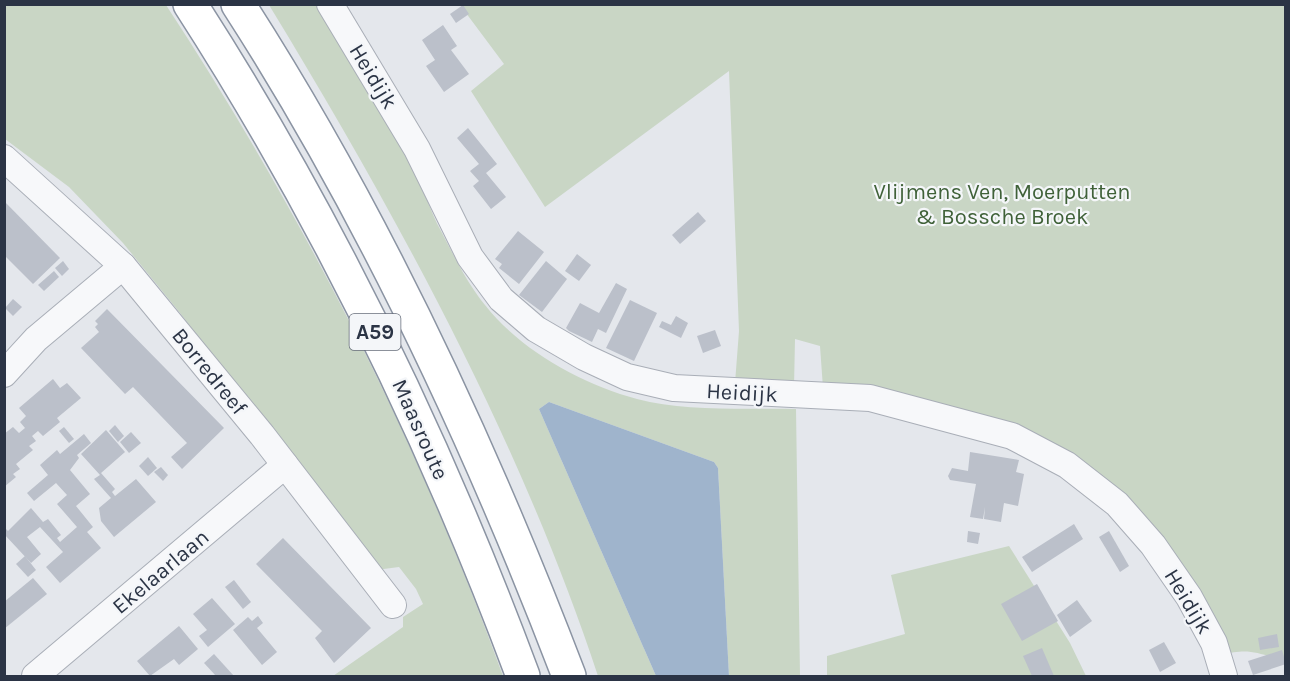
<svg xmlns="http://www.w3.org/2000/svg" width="1290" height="681" font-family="Karla,sans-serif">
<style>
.green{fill:#c9d6c5}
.water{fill:#9fb4cc}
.building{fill:#bbc0ca}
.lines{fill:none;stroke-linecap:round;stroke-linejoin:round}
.minor-casing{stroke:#a9aeb7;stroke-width:28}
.highway-casing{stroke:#8b94a3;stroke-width:36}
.minor{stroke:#f7f8fa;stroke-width:26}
.highway{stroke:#fff;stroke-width:33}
.labels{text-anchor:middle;stroke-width:4.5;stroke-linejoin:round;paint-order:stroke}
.shield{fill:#f4f6f9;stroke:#676e7b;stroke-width:1.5}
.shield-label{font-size:21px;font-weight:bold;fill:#2b3445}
.street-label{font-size:22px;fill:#2b3445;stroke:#f4f6f9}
.park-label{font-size:22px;fill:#3f6138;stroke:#f4f6f9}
</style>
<rect width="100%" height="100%" fill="#e4e7ec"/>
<g class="green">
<path d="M 5,5 L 166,5 C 303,214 418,441 503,676 L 333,676 L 403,627 L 403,617 L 423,604 L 416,589 L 399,567 L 376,570 L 180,313 L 123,243 L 69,187 L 5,139 Z"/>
<path d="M 269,5 L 316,5 C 350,59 383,113 413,169 C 424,189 430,211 441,231 C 454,256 467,283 485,305 C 521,351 582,384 637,399 C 685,412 746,408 796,409 L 800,676 L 729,676 L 718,468 L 714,462 L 549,402 L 539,409 L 656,676 L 598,676 C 521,442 397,215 269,5 Z"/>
<path d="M 460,5 L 1285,5 L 1285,660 C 1257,654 1251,647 1221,655 L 1092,473 L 823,388 L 820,346 L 795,339 L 794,387 L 735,383 L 739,331 L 729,71 L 545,207 L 471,91 L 504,64 Z"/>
<path d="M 1009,546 L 1070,643 L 1086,676 L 827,676 L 827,656 L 905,634 L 891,575 Z"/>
</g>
<path class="water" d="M 549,402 L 714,462 L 718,468 L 729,676 L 656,676 L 539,409 Z"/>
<g class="building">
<path d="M 463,5 L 469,14 L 456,23 L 450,14 Z"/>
<path d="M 443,25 L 457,46 L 451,50 L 469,74 L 444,92 L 426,66 L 435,60 L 422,40 Z"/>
<path d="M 468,128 L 497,164 L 486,173 L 506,197 L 491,209 L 473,186 L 479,181 L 470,171 L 479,164 L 457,138 Z"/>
<path d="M 4,201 L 60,258 L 33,284 L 4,255 Z"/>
<path d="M 698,212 L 706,221 L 680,244 L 672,235 Z"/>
<path d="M 518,231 L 544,252 L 519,284 L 499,268 L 502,264 L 495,259 Z"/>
<path d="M 577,254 L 591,265 L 579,281 L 565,271 Z"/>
<path d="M 63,261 L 69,269 L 62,276 L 55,268 Z"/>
<path d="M 546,261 L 567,279 L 542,312 L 519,295 Z"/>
<path d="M 54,271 L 59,277 L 44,291 L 38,285 Z"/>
<path d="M 616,283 L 627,289 L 606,333 L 598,329 L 592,342 L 569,331 L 566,328 L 580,303 L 599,313 Z"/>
<path d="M 13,299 L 22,307 L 13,316 L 5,308 Z"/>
<path d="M 630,300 L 657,313 L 634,361 L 606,348 Z"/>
<path d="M 107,309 L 224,428 L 182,469 L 171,457 L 187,443 L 133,387 L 125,394 L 81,348 L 99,332 L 95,327 L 98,324 L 95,321 Z"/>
<path d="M 676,316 L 688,323 L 681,338 L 659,327 L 662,321 L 671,325 Z"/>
<path d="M 715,330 L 721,346 L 703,353 L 697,336 Z"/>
<path d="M 53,379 L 60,388 L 67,383 L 81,398 L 57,418 L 60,422 L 43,436 L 38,431 L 32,436 L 36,441 L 29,446 L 33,450 L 16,464 L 20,469 L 13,474 L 16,477 L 4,487 L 4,434 L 13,427 L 19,433 L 25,428 L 20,422 L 26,416 L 19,408 Z"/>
<path d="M 115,425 L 124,436 L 118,442 L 109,431 Z"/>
<path d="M 64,427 L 74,439 L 69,443 L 59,431 Z"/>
<path d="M 106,430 L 125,452 L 101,473 L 115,489 L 112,492 L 115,496 L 136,479 L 156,502 L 114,537 L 101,521 L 99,508 L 111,498 L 94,479 L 100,475 L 81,454 Z"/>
<path d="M 131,432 L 141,443 L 129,453 L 120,442 Z"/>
<path d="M 84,434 L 91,443 L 77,455 L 79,458 L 70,470 L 90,494 L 76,506 L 93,527 L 87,532 L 101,548 L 60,583 L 46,567 L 63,552 L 40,527 L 27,537 L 41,554 L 31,563 L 4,534 L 4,527 L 8,531 L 31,508 L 43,522 L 48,519 L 61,535 L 57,538 L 60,542 L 77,527 L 57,504 L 67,495 L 56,483 L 34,501 L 27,493 L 48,475 L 40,465 L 57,450 L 60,454 Z"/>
<path d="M 970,452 L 1019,460 L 1016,472 L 1024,474 L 1018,506 L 1004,503 L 1001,522 L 984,519 L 985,507 L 983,519 L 970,517 L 976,484 L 950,480 L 948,476 L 952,468 L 968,471 Z"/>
<path d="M 148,457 L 157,468 L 148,476 L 139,466 Z"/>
<path d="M 161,467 L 168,475 L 163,481 L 154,472 Z"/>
<path d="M 1074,524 L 1083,539 L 1032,572 L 1022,557 Z"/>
<path d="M 968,531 L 980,533 L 978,544 L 967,542 Z"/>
<path d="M 1109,531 L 1129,566 L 1120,572 L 1099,537 Z"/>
<path d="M 283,538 L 371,628 L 334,663 L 315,638 L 322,631 L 256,564 Z"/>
<path d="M 25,556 L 36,570 L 28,577 L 16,564 Z"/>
<path d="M 33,578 L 47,594 L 4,629 L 4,602 Z"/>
<path d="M 234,580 L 251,602 L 243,609 L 225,587 Z"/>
<path d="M 1037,584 L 1058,621 L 1022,641 L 1001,604 Z"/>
<path d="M 212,598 L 235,624 L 208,647 L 199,636 L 207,630 L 193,614 Z"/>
<path d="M 1077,600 L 1092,621 L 1070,637 L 1057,615 Z"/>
<path d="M 258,616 L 263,623 L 257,628 L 277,652 L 262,665 L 233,630 L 248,617 L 252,621 Z"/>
<path d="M 179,626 L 198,649 L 179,665 L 174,659 L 150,676 L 137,661 Z"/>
<path d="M 1277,634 L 1279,647 L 1260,650 L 1258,638 Z"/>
<path d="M 1164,642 L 1176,663 L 1160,672 L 1149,650 Z"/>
<path d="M 1042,648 L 1054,676 L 1032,676 L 1023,656 Z"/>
<path d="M 1282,650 L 1286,664 L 1253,675 L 1248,661 Z"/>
<path d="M 214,654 L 234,676 L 216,676 L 204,663 Z"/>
</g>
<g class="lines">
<g class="minor-casing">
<g id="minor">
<path d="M 330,4 L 417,149 L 470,257 L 501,299 L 536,329 L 584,357 L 627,377 L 674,388 L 870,398 L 1012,436 L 1067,465 L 1117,504 L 1153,545 L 1189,597 L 1214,643 L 1224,676"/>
<path d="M 4,158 L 123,266 L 262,435 L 393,605"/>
<path d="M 4,374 L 36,339 L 123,266"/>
<path d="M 35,676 L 285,465"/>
</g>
</g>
<g class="highway-casing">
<g id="highway">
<path d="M 190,4 C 326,215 436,442 523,676"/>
<path d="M 238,4 C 374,215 480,443 569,676"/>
</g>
</g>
<use href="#minor" class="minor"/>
<use href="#highway" class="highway"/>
</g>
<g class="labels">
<rect class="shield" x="349.5" y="314" width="51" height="36" rx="4.5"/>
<g class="shield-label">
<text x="375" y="339">A59</text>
</g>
<g class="street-label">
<text transform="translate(374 76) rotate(59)" y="8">Heidijk</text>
<text transform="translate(210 371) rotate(51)" y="8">Borredreef</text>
<text transform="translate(742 392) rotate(3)" y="8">Heidijk</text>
<text transform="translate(421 429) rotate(66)" y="8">Maasroute</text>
<text transform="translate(160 571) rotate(-40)" y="8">Ekelaarlaan</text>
<text transform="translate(1189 601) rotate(59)" y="8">Heidijk</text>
</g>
<g class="park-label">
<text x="1002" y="199">Vlijmens Ven, Moerputten<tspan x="1002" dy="25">&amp; Bossche Broek</tspan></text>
</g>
</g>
<rect width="1290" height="681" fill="none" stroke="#2b3445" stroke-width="12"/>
</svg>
